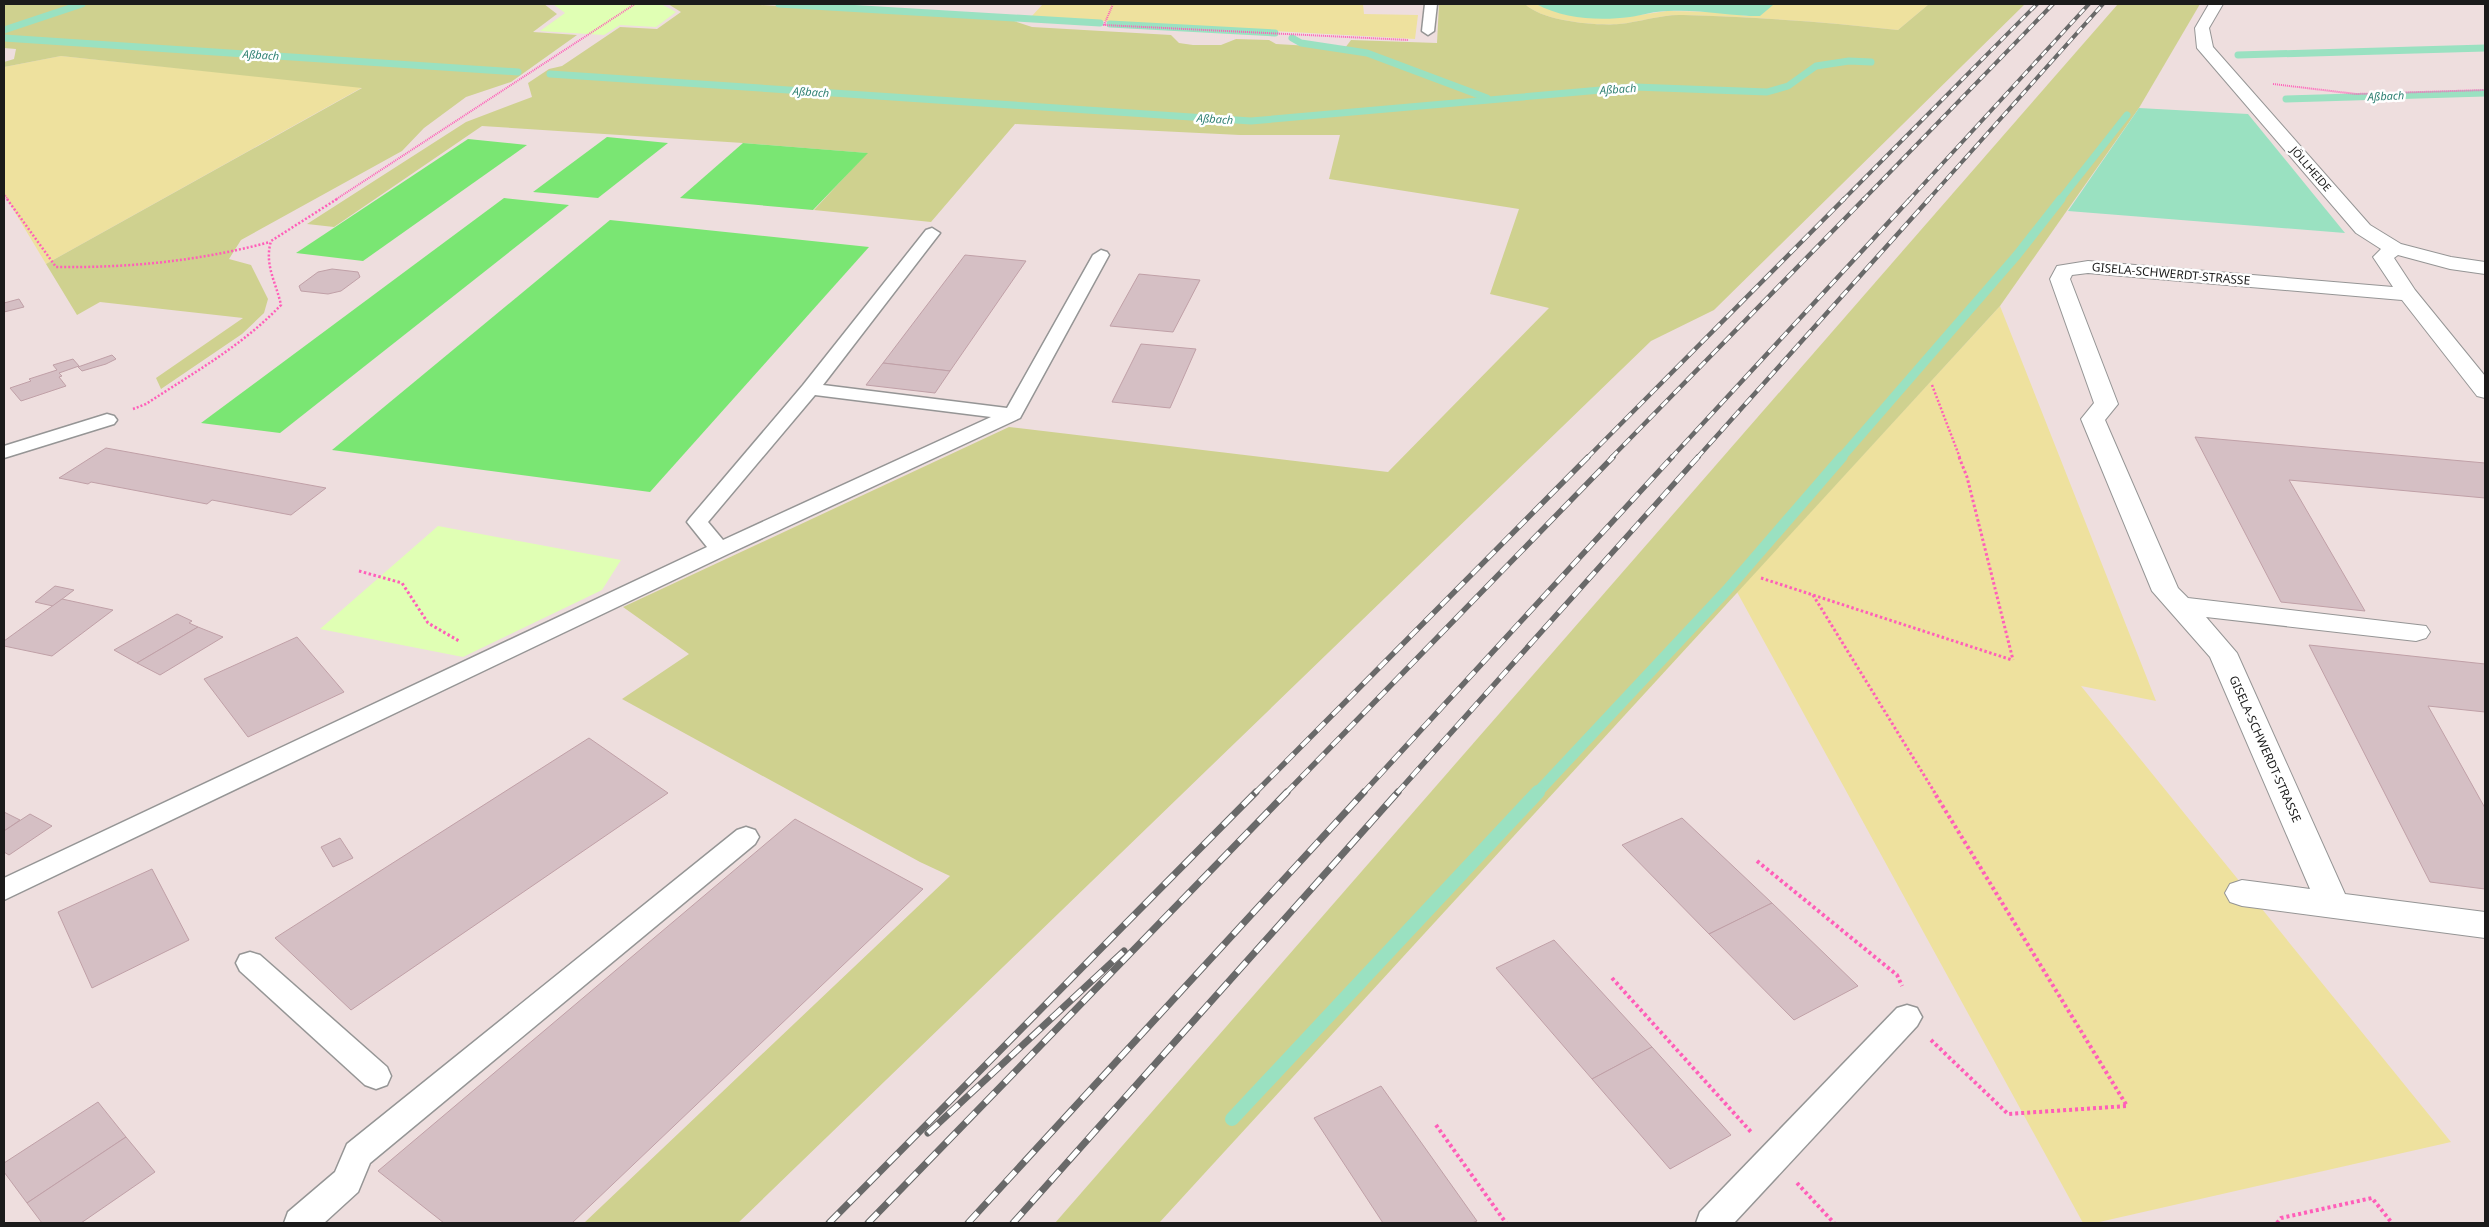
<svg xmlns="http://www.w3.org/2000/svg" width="2489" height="1227" font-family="'Noto Sans',sans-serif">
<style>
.grass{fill:#eee19e}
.forest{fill:#cfd18f}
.park{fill:#e0ffb4}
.pitch{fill:#7ae673}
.water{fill:#9ae1c1}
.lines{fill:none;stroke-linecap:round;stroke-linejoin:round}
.stream-far3{stroke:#9ae1c1;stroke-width:7}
.stream-far2{stroke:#9ae1c1;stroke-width:9}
.stream-far1{stroke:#9ae1c1;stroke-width:11}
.stream{stroke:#9ae1c1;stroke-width:14}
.building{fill:#d5bfc4;stroke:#c0a0a7}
.service-casing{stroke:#959595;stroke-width:3}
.minor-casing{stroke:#959595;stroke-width:2}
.path-far3{stroke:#ff5eb9;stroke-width:2;stroke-dasharray:1 1;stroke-linecap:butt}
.path-far2{stroke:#ff5eb9;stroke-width:2.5;stroke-dasharray:2 2;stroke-linecap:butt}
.path-far1{stroke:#ff5eb9;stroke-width:3;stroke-dasharray:2.5 2.5;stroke-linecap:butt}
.path{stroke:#ff5eb9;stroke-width:4;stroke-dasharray:3 3;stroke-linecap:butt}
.service{fill:#fff;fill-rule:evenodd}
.minor{fill:#fff;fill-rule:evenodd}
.rail-far3-casing{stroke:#696969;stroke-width:4}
.rail-far2-casing{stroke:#696969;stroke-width:4.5}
.rail-far1-casing{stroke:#696969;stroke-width:5.5}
.rail-casing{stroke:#696969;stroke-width:7}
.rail-far3{stroke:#fff;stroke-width:2.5;stroke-dasharray:7;stroke-linecap:butt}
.rail-far2{stroke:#fff;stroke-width:3;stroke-dasharray:9;stroke-linecap:butt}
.rail-far1{stroke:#fff;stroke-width:4;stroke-dasharray:11;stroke-linecap:butt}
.rail{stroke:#fff;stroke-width:5;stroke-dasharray:14;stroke-linecap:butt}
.labels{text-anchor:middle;stroke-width:5;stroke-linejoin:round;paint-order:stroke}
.far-water-label{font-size:11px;font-style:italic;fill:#318274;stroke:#fff}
.far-street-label{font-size:11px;fill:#1b1b1b;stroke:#fff}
.street-label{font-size:12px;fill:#1b1b1b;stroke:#fff}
</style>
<rect width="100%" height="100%" fill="#eedede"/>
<g class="grass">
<path d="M 1043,4 L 1363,4 L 1364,14 L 1418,15 L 1415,39 L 1031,17 Z"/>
<path d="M 1525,4 L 1536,4 L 1563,14 L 1598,18 L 1619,18 L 1667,11 L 1722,12 L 1747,16 L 1773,4 L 1929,4 L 1898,30 C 1827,22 1755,17 1683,15 C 1662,14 1640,22 1619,24 C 1595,26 1542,21 1525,4 Z"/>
<path d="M 61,56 L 363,87 L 46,264 L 4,194 L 4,67 Z"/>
<path d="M 2000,306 L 2156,701 L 2081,686 L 2451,1142 L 2095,1223 L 2083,1223 L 1737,592 Z"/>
</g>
<g class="forest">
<path d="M 4,4 L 544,4 L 557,14 L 533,32 L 577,35 L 511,82 L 466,97 L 424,128 L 402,151 L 241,240 L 229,259 L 251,265 L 268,299 L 264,313 L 242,334 L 161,389 L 156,378 L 243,318 L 100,302 L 77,315 L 46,264 L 362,88 L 61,56 L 4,67 L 4,62 L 14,59 L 16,49 L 4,48 Z"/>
<path d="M 668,4 L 744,4 L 1008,19 L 1032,27 L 1171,35 L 1179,43 L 1193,45 L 1221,45 L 1236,39 L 1269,40 L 1276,44 L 1345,48 L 1351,40 L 1437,43 L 1439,4 L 1525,4 C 1542,21 1595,26 1619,24 C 1640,22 1662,14 1683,15 C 1755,17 1827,22 1898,30 L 1929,4 L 2025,4 L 1714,310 L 1651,341 L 738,1223 L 584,1223 L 950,876 L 920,862 L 622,699 L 689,654 L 623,607 L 1009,427 L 1388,472 L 1549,308 L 1490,294 L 1519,209 L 1329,179 L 1340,135 L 1240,135 L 1015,124 L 931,222 L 814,210 L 867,153 L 743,143 L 482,126 L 334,227 L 307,224 L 466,122 L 532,97 L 528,83 L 549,69 L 562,66 L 620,27 L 657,29 L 681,12 Z"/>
<path d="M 2118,4 L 2200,4 L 2139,108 L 2000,306 L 1159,1223 L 1055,1223 Z"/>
</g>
<g class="park">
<path d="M 553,4 L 661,4 L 676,12 L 656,27 L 620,25 L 604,35 L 540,31 L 565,13 Z"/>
<path d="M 438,526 L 621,560 L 602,590 L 463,657 L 320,629 Z"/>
</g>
<g class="pitch">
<path d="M 607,137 L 668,143 L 598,198 L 533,192 Z"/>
<path d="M 468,139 L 527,145 L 363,261 L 296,253 Z"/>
<path d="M 743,143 L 868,153 L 813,210 L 680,198 Z"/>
<path d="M 504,198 L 569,205 L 280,433 L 201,423 Z"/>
<path d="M 610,220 L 869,247 L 650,492 L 332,450 Z"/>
</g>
<g class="water">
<path d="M 1536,4 L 1773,4 L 1773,5 L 1760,16 C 1730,16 1699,9 1668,11 C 1655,11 1643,15 1630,17 C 1599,21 1564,19 1536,4 Z"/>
<path d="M 2139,108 L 2248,114 L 2345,233 L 2068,211 Z"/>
</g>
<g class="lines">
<g class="stream-far3">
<path d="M 779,4 L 1100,23"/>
<path d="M 1110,24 L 1275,33"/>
<path d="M 4,30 L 82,4"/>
<path d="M 4,38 L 518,72"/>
<path d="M 1292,38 L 1301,43 L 1367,53 L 1487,98"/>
<path d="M 2238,55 L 2485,48"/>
<path d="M 550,74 L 1251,121 L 1635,87 L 1767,92 L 1788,86 L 1816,66 L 1849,61 L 1871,62"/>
<path d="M 2286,99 L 2485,93"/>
<path d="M 2060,200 L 2127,115"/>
</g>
<path class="stream-far2" d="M 1841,458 L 2017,255 L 2061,199"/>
<path class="stream-far1" d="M 1537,793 L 1727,590 L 1842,457"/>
<path class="stream" d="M 1232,1119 L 1538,792"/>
</g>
<g class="building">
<path d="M 965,255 L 1026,261 L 950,371 L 883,363 Z"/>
<path d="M 332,269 L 358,272 L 360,277 L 341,291 L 328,294 L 301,291 L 299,286 L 318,272 Z"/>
<path d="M 1139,274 L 1200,280 L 1173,332 L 1110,326 Z"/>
<path d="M 19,299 L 24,307 L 4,312 L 4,303 Z"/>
<path d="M 1141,344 L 1196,349 L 1170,408 L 1112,402 Z"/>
<path d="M 112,355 L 116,359 L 106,364 L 82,371 L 78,367 Z"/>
<path d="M 73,359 L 79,366 L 59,373 L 62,376 L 59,377 L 66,386 L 21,401 L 10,388 L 31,381 L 29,379 L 57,370 L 53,365 Z"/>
<path d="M 883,363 L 950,371 L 935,393 L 866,385 Z"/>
<path d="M 2195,437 L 2485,463 L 2485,498 L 2289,480 L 2365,611 L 2281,602 Z"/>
<path d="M 106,448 L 326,488 L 291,515 L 212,500 L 207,504 L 91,482 L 88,484 L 59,478 Z"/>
<path d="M 55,586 L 74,590 L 53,606 L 35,602 Z"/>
<path d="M 62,599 L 113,610 L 52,656 L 4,646 L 4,641 Z"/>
<path d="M 177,614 L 192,621 L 189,623 L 198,627 L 137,663 L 114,650 Z"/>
<path d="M 198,627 L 223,637 L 160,675 L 137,663 Z"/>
<path d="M 297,637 L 344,692 L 248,737 L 204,679 Z"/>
<path d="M 2309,645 L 2485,664 L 2485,712 L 2428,706 L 2485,808 L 2485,889 L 2430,882 Z"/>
<path d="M 589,738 L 668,793 L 351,1010 L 275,938 Z"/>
<path d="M 4,812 L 20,820 L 4,831 Z"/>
<path d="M 30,814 L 52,826 L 9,855 L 4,852 L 4,831 Z"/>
<path d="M 1682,818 L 1772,903 L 1709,934 L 1622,845 Z"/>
<path d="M 795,819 L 923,889 L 572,1223 L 444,1223 L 378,1171 Z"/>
<path d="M 340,838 L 353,858 L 333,867 L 321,847 Z"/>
<path d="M 152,869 L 189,940 L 92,988 L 58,912 Z"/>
<path d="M 1772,903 L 1858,986 L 1794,1020 L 1709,934 Z"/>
<path d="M 1554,940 L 1652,1047 L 1592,1079 L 1496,968 Z"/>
<path d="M 1652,1047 L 1731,1135 L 1670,1169 L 1592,1079 Z"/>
<path d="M 1381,1086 L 1477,1221 L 1472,1223 L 1383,1223 L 1314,1118 Z"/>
<path d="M 98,1102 L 126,1137 L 27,1203 L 4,1172 L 4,1163 Z"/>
<path d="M 126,1137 L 155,1172 L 81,1223 L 42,1223 L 27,1203 Z"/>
</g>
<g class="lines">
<g class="service-casing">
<g id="service">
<path d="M 1425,4 L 1437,4 L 1434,31 L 1428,35 L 1422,31 Z"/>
<path d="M 932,228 L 940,233 L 823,385 L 1007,408 L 1093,255 L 1101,250 L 1107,252 L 1109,255 L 1020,418 L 728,554 L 4,900 L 4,878 L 707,547 L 687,522 L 690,518 L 803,385 L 926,230 ZM 815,395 L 991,417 L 723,540 L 708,522 Z"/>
<path d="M 107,414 L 114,416 L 117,420 L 114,424 L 4,458 L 4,446 Z"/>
<path d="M 746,827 L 755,830 L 759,837 L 755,844 L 370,1163 L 358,1192 L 324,1223 L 284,1223 L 288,1212 L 335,1172 L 347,1144 L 737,830 Z"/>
<path d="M 250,952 L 260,955 L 387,1067 L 391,1076 L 387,1085 L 376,1089 L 365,1085 L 240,971 L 236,963 L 240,955 Z"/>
<path d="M 1907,1005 L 1917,1008 L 1922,1017 L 1917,1026 L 1734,1223 L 1696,1223 L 1700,1212 L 1897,1008 Z"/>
</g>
</g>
<g class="minor-casing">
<path id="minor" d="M 2209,4 L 2223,4 L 2209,28 L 2213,47 L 2370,225 L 2401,244 L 2451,257 L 2485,262 L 2485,274 L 2450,269 L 2398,255 L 2394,258 L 2415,290 L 2485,376 L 2485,398 L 2477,396 L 2402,300 L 2088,273 L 2072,275 L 2070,279 L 2118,404 L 2105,420 L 2178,588 L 2188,598 L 2426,626 L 2430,632 L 2426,638 L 2416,641 L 2206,617 L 2237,653 L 2345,894 L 2485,912 L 2485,938 L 2242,906 L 2230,902 L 2225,893 L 2230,884 L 2242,880 L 2310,889 L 2210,657 L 2152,591 L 2081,419 L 2094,403 L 2050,279 L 2057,266 L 2088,261 L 2393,287 L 2373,257 L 2381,249 L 2356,233 L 2197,48 L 2195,28 Z"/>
</g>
<g class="path-far3">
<path d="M 1113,4 L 1104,25 L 1408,40"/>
<path d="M 2273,84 L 2356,94 L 2485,90"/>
<path d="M 4,194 L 8,200"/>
<path d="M 335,200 L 635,4"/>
</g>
<g class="path-far2">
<path d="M 7,199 L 56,267 C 129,268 199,261 270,242"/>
<path d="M 1932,385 L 1960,458"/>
<path d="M 133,409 L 146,404 C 193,373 242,346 281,305 C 276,282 264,265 271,241 L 337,199"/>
</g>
<g class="path-far1">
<path d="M 1959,457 L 1967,477 L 2013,660"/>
<path d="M 359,571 L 402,583 L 428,623 L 459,641"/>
<path d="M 1761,578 L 2012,660"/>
<path d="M 1813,595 L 1935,793"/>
</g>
<g class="path">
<path d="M 1757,861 L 1897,975 L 1902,986"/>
<path d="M 1612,978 L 1751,1132"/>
<path d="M 1931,1040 L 2008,1114 L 2127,1106 L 1934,792"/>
<path d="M 1436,1125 L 1506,1223"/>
<path d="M 1797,1183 L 1834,1223"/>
<path d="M 2277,1223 L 2281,1218 L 2372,1198 L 2392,1223"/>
</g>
<use href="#service" class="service"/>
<use href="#minor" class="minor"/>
<g class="rail-far3-casing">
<g id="rail-far3">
<path d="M 1843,200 L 2037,4"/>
<path d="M 1863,200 L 2053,4"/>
<path d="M 1909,200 L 2089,4"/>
<path d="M 1928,200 L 2103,4"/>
</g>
</g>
<g class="rail-far2-casing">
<g id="rail-far2">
<path d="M 1587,458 L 1844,199"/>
<path d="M 1611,458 L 1864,199"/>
<path d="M 1671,458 L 1910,199"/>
<path d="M 1697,458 L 1929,199"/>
</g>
</g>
<g class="rail-far1-casing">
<g id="rail-far1">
<path d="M 1255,793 L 1588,457"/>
<path d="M 1286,793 L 1613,457"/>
<path d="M 1363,793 L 1672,457"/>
<path d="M 1397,793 L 1698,457"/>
</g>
</g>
<g class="rail-casing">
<g id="rail">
<path d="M 928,1133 L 1124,951"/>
<path d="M 829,1223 L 1256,792"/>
<path d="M 868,1223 L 1287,792"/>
<path d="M 968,1223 L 1364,792"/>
<path d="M 1013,1223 L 1398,792"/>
</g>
</g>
<use href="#rail-far3" class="rail-far3"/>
<use href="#rail-far2" class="rail-far2"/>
<use href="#rail-far1" class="rail-far1"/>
<use href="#rail" class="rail"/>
</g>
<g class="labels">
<g class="far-water-label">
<text transform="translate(261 55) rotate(4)" y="4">Aßbach</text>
<text transform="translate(1618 89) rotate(-4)" y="4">Aßbach</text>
<text transform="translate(811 92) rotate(4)" y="4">Aßbach</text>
<text transform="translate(2386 96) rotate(-2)" y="4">Aßbach</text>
<text transform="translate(1215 119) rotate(4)" y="4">Aßbach</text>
</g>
<g class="far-street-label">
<text transform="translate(2311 169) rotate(49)" y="4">JÖLLHEIDE</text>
</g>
<g class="street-label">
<text transform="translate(2171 274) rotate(5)" y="4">GISELA-SCHWERDT-STRASSE</text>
<text transform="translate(2265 749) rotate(66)" y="4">GISELA-SCHWERDT-STRASSE</text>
</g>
</g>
<rect width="2489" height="1227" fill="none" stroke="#1b1b1b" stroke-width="10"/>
</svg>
